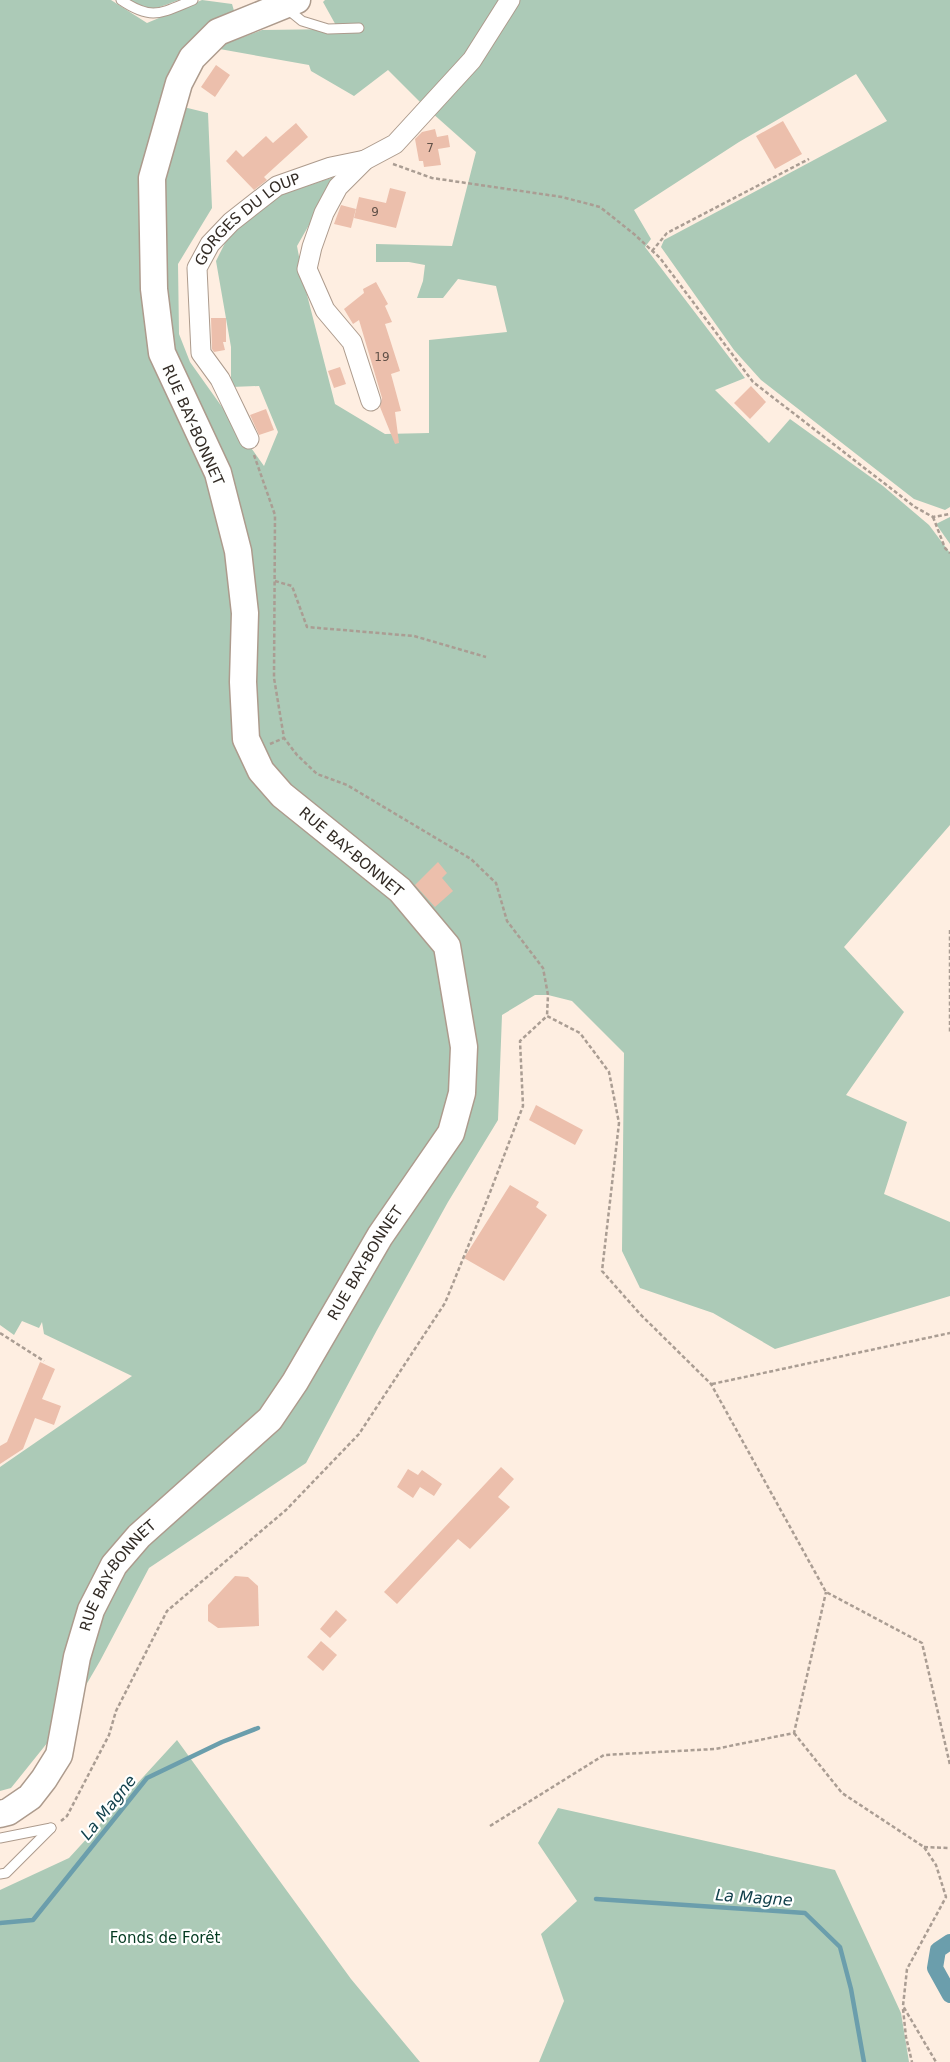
<svg xmlns="http://www.w3.org/2000/svg" width="950" height="2062" font-family="'DejaVu Sans',sans-serif">
<style>
.green{fill:#accab7}
.lines{fill:none;stroke-linecap:round;stroke-linejoin:round}
.stream{stroke:#6b9eac;stroke-width:4.5}
.canal{stroke:#6b9eac;stroke-width:16}
.building{fill:#ecbfac}
.service-casing{stroke:#ad9b8d;stroke-width:11}
.minor-casing{stroke:#ad9b8d;stroke-width:21}
.secondary-casing{stroke:#ad9b8d;stroke-width:29}
.path{stroke:#aa9d93;stroke-width:2.5;stroke-dasharray:4 2.5;stroke-linecap:butt}
.service{stroke:#fff;stroke-width:9}
.minor{stroke:#fff;stroke-width:19}
.secondary{stroke:#fff;stroke-width:26}
.labels{text-anchor:middle;stroke-width:4.5;stroke-linejoin:round;paint-order:stroke}
.number-label{font-size:12px;fill:#615148}
.street-label{font-size:15px;fill:#332c26;stroke:#fefffe}
.park-label{font-size:15px;fill:#043a21;stroke:#fefffe}
.water-label{font-size:16px;font-style:italic;fill:#12414c;stroke:#fefffe}
</style>
<rect width="100%" height="100%" fill="#feeee1"/>
<g class="green">
<path d="M 0,0 L 111,0 L 147,23 L 202,0 L 232,4 L 235,14 L 167,79 L 159,101 L 208,113 L 212,208 L 178,264 L 179,334 L 190,362 L 264,466 L 278,432 L 259,386 L 231,387 L 231,347 L 216,261 L 233,227 L 280,195 L 337,176 L 297,246 L 304,283 L 335,404 L 385,434 L 429,433 L 429,340 L 507,332 L 496,286 L 458,279 L 443,298 L 417,298 L 423,281 L 425,265 L 409,262 L 376,262 L 376,244 L 452,246 L 476,152 L 422,104 L 388,70 L 354,96 L 311,71 L 309,65 L 214,48 L 262,30 L 338,29 L 323,2 L 325,0 L 950,0 L 950,507 L 945,510 L 914,499 L 761,380 L 734,350 L 661,247 L 664,240 L 887,121 L 856,74 L 739,142 L 634,210 L 651,239 L 645,247 L 745,378 L 715,390 L 769,443 L 790,419 L 883,486 L 929,525 L 950,553 L 950,825 L 844,947 L 904,1012 L 846,1095 L 907,1122 L 884,1194 L 950,1222 L 950,1296 L 775,1349 L 713,1313 L 640,1288 L 622,1251 L 624,1053 L 572,1001 L 548,995 L 535,995 L 502,1015 L 498,1120 L 448,1202 L 377,1330 L 306,1463 L 149,1568 L 100,1661 L 75,1704 L 56,1732 L 11,1788 L 0,1791 L 0,1467 L 132,1376 L 44,1334 L 42,1322 L 39,1328 L 22,1321 L 14,1335 L 0,1325 Z"/>
<path d="M 129,0 L 179,0 C 159,7 147,15 129,0 Z"/>
<path d="M 950,517 L 950,544 L 936,524 Z"/>
<path d="M 177,1740 L 351,1979 L 420,2062 L 0,2062 L 0,1890 L 69,1858 Z"/>
<path d="M 558,1808 L 835,1870 L 901,2013 L 909,2062 L 539,2062 L 564,2001 L 541,1934 L 577,1901 L 538,1843 Z"/>
</g>
<g class="lines">
<g class="stream">
<path d="M 596,1899 L 805,1913 L 840,1947 L 851,1989 L 864,2062"/>
<path d="M 0,1923 L 33,1920 L 147,1778 L 222,1742 L 258,1728"/>
</g>
<path class="canal" d="M 950,1942 L 938,1950 L 935,1968 L 950,1995"/>
</g>
<g class="building">
<path d="M 216,65 L 230,75 L 215,97 L 201,87 Z"/>
<path d="M 783,121 L 802,154 L 775,169 L 756,136 Z"/>
<path d="M 296,123 L 308,137 L 264,177 L 267,180 L 254,190 L 226,161 L 236,150 L 243,157 L 266,136 L 273,143 Z"/>
<path d="M 435,129 L 437,137 L 448,135 L 450,147 L 438,149 L 441,165 L 424,167 L 423,161 L 419,161 L 415,139 L 422,132 Z"/>
<path d="M 390,188 L 406,192 L 396,228 L 354,218 L 359,197 L 386,203 Z"/>
<path d="M 341,205 L 356,209 L 351,228 L 334,224 Z"/>
<path d="M 376,282 L 388,304 L 385,306 L 392,322 L 385,324 L 400,371 L 391,374 L 401,411 L 395,412 L 399,443 L 395,444 L 380,407 L 382,398 L 359,320 L 353,324 L 344,309 L 364,293 L 363,289 Z"/>
<path d="M 211,318 L 226,318 L 226,342 L 223,342 L 225,350 L 214,352 L 212,349 Z"/>
<path d="M 340,367 L 346,384 L 334,388 L 328,371 Z"/>
<path d="M 751,386 L 766,402 L 750,419 L 734,403 Z"/>
<path d="M 266,409 L 274,430 L 259,435 L 250,415 Z"/>
<path d="M 438,862 L 447,873 L 442,878 L 453,891 L 435,907 L 415,885 Z"/>
<path d="M 536,1105 L 583,1130 L 575,1145 L 529,1120 Z"/>
<path d="M 510,1185 L 539,1202 L 536,1207 L 547,1215 L 504,1281 L 464,1258 Z"/>
<path d="M 40,1362 L 55,1369 L 42,1399 L 61,1406 L 54,1425 L 35,1418 L 23,1449 L 0,1464 L 0,1446 L 7,1442 Z"/>
<path d="M 501,1467 L 514,1479 L 498,1497 L 510,1507 L 470,1549 L 458,1539 L 397,1604 L 384,1592 Z"/>
<path d="M 408,1469 L 418,1475 L 422,1470 L 442,1484 L 434,1496 L 420,1487 L 413,1498 L 397,1487 Z"/>
<path d="M 235,1576 L 248,1577 L 258,1586 L 259,1626 L 218,1628 L 208,1621 L 208,1605 Z"/>
<path d="M 336,1610 L 347,1620 L 330,1638 L 320,1629 Z"/>
<path d="M 321,1641 L 337,1655 L 323,1671 L 307,1657 Z"/>
</g>
<g class="lines">
<g class="service-casing">
<g id="service">
<path d="M 121,0 C 152,21 161,13 193,0"/>
<path d="M 286,8 L 302,21 L 328,29 L 359,28"/>
<path d="M 0,1838 L 51,1828"/>
<path d="M 0,1874 L 6,1873 L 51,1828"/>
</g>
</g>
<g class="minor-casing">
<g id="minor">
<path d="M 371,401 L 352,342 L 325,310 L 307,269 L 312,247 L 324,213 L 338,187 L 365,160 L 395,144 L 472,60 L 510,0"/>
<path id="s1" d="M 249,439 L 220,379 L 201,353 L 197,268 L 210,244 L 231,222 L 277,186 L 331,167 L 365,160"/>
</g>
</g>
<g class="secondary-casing">
<g id="secondary">
<path id="s2" d="M 0,1814 L 8,1812 L 30,1797 L 44,1779 L 59,1755 L 77,1657 L 91,1610 L 114,1565 L 139,1536 L 270,1419 L 295,1382 L 380,1236 L 451,1133 L 462,1093 L 464,1047 L 447,946 L 400,890 L 282,795 L 261,771 L 246,739 L 243,682 L 245,613 L 238,551 L 218,473 L 162,353 L 154,289 L 152,178 L 179,83 L 192,58 L 218,32 L 297,0"/>
</g>
</g>
<g class="path">
<path d="M 393,164 L 432,178 L 562,197 L 600,207 L 634,234 L 660,258 L 753,382 L 915,507 L 933,517 L 950,514"/>
<path d="M 652,251 L 667,233 L 809,159"/>
<path d="M 254,455 L 275,515 L 274,678 L 284,738 L 297,755 L 317,774 L 347,785 L 471,859 L 496,883 L 507,921 L 543,968 L 548,995 L 547,1016"/>
<path d="M 933,517 L 945,548 L 950,553"/>
<path d="M 275,581 L 292,586 L 307,627 L 414,636 L 486,657"/>
<path d="M 270,744 L 284,738"/>
<path d="M 950,930 L 950,1034"/>
<path d="M 0,1333 L 44,1361"/>
<path d="M 712,1384 L 950,1333"/>
<path d="M 794,1733 L 842,1793 L 924,1847 L 936,1865 L 946,1897 L 907,1969 L 903,2006 L 936,2062"/>
<path d="M 61,1821 L 67,1816 L 109,1735 L 116,1711 L 167,1611 L 286,1510 L 359,1434 L 445,1303 L 489,1195 L 523,1106 L 520,1041 L 547,1016 L 580,1033 L 609,1072 L 619,1123 L 602,1271 L 640,1314 L 711,1384 L 826,1592 L 922,1643 L 950,1765"/>
<path d="M 490,1826 L 604,1755 L 715,1749 L 794,1733 L 826,1592"/>
<path d="M 924,1847 L 950,1848"/>
<path d="M 903,2009 L 906,2037 L 912,2062"/>
</g>
<use href="#service" class="service"/>
<use href="#minor" class="minor"/>
<use href="#secondary" class="secondary"/>
</g>
<g class="labels">
<g class="number-label">
<text x="430" y="152">7</text>
<text x="375" y="216">9</text>
<text x="382" y="361">19</text>
</g>
<g class="street-label">
<text dy="5" stroke="none"><textPath href="#s1" startOffset="256">GORGES DU LOUP</textPath></text>
<text transform="translate(193 425) rotate(66)" y="5">RUE BAY-BONNET</text>
<text transform="translate(351 852) rotate(40)" y="5">RUE BAY-BONNET</text>
<text dy="5" stroke="none"><textPath href="#s2" startOffset="682">RUE BAY-BONNET</textPath></text>
<text dy="5" stroke="none"><textPath href="#s2" startOffset="278">RUE BAY-BONNET</textPath></text>
</g>
<g class="park-label">
<text x="165" y="1943">Fonds de Forêt</text>
</g>
<g class="water-label">
<text transform="translate(108 1807) rotate(-51)" y="6">La Magne</text>
<text transform="translate(754 1897) rotate(4)" y="6">La Magne</text>
</g>
</g>
</svg>
